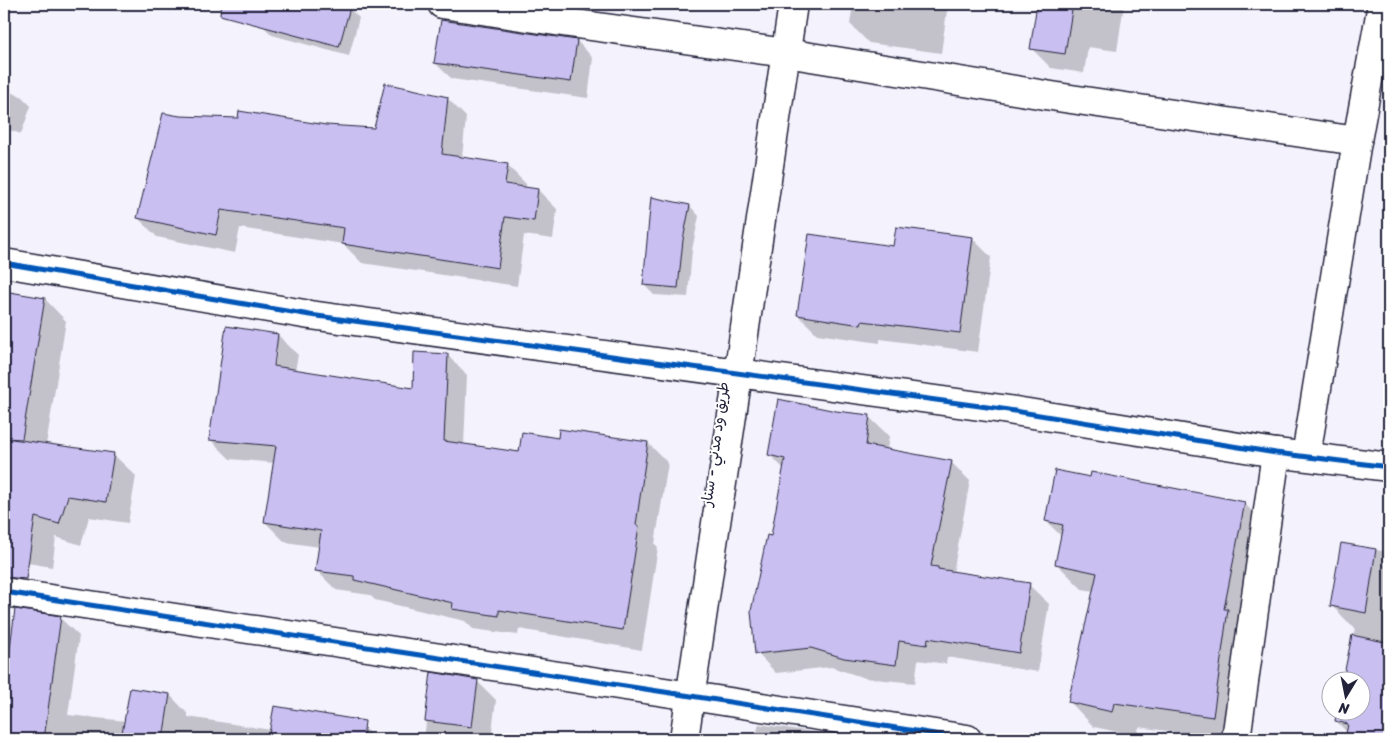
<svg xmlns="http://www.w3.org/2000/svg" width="1393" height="743" font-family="Sriracha,'Playpen Sans Arabic',sans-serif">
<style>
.shadow{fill:#0003;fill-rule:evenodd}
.building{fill:#c9bff1;stroke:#22223b}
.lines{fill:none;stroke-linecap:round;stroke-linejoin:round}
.street-casing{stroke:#22223b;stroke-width:31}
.street{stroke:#fff;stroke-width:28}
.cycleway-casing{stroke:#fff;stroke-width:8}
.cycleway{stroke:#0057b8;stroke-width:5}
.labels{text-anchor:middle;stroke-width:4;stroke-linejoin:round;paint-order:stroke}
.street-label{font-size:15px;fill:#22223b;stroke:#fff}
</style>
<rect width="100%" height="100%" fill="#f4f2fc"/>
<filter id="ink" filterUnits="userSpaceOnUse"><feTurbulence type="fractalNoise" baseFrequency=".02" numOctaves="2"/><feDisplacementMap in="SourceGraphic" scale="10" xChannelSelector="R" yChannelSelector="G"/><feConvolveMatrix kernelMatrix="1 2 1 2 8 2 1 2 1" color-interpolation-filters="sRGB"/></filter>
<g filter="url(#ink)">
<g class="shadow">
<path d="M 267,4 L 332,4 L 349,8 L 359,18 L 349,56 L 272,35 L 262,25 Z"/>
<path d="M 853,4 L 948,4 L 941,53 L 869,43 L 850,24 Z"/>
<path d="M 1038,4 L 1124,4 L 1117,51 L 1088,47 L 1084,73 L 1051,68 L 1032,49 Z"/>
<path d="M 577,41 L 593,58 L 588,98 L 452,79 L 435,63 Z"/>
<path d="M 4,90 L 21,96 L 31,106 L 21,134 L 4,128 Z"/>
<path d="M 447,98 L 466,117 L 462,158 L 507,165 L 526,184 L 526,188 L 538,190 L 557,209 L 553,239 L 524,235 L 517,286 L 362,263 L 343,244 L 240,228 L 235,253 L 157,237 L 138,218 L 180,117 L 375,129 Z"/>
<path d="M 690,206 L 699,216 L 692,250 L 688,297 L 654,295 L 644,285 Z"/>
<path d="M 972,238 L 991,257 L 978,352 L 880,339 L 880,343 L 817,334 L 798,315 L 894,248 Z"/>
<path d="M 4,293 L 45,299 L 66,321 L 46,445 L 114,455 L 136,476 L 128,523 L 89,517 L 81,545 L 56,537 L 52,567 L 4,559 Z"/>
<path d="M 227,327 L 278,335 L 298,355 L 295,371 L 414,390 L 447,355 L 467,375 L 464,445 L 520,454 L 559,439 L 648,443 L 668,463 L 655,544 L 658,547 L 642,650 L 519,629 L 518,635 L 473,629 L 465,621 L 375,600 L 370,595 L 336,590 L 316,570 L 320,547 L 285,542 L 265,522 L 275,463 L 230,459 L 210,439 ZM 275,350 L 277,350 L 274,373 L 271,372 Z"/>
<path d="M 836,412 L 869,417 L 889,436 L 887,450 L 951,462 L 970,481 L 953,573 L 1029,585 L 1049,604 L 1038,672 L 947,657 L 946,664 L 918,660 L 915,683 L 865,678 L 831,667 L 776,673 L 757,653 L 772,537 L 784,469 L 769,454 Z"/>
<path d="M 1091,478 L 1244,503 L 1269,528 L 1238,739 L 1222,739 L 1139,727 L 1137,736 L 1094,727 L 1069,701 L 1094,591 L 1082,589 L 1057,564 L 1062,537 L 1046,521 Z"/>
<path d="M 1342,545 L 1389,552 L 1389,739 L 1347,739 L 1348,733 L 1336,721 L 1360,710 L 1360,680 L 1344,680 L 1355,629 L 1332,606 Z"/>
<path d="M 60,618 L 79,636 L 68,715 L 126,721 L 170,695 L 188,714 L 188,717 L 271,730 L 357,721 L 375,739 L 4,739 L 4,666 L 9,667 Z"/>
<path d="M 432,674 L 477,681 L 496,700 L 491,739 L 424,739 Z"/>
<path d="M 759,724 L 859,739 L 755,739 Z"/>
</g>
<g class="building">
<path d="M 221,4 L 351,4 L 339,47 L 220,15 Z"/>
<path d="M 1037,4 L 1073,4 L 1065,54 L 1030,49 Z"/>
<path d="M 441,20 L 577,40 L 571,82 L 434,63 Z"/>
<path d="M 385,83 L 448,97 L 442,154 L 508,164 L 505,184 L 538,189 L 534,221 L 505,217 L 498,268 L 342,244 L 344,228 L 221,210 L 216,235 L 137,218 L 163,113 L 180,116 L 238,118 L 239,111 L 326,125 L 374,128 Z"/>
<path d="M 651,197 L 690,205 L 683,240 L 678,288 L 643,285 Z"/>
<path d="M 896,227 L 973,237 L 960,333 L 862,321 L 861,325 L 797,315 L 809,234 L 893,246 Z"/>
<path d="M 4,291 L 45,298 L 22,439 L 5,438 L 114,453 L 106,502 L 68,496 L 59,524 L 35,517 L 26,579 L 4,577 Z"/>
<path d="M 226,326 L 278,334 L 274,366 L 413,388 L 414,352 L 448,354 L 444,441 L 519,452 L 522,432 L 558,438 L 559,429 L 648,442 L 636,525 L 639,526 L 623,630 L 499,610 L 499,616 L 452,609 L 453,603 L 354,580 L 354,576 L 315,571 L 321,531 L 264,522 L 276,446 L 209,440 Z"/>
<path d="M 778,399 L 836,411 L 870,415 L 866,445 L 952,461 L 931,566 L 938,567 L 938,569 L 1030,583 L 1019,653 L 928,638 L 927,645 L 899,641 L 896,665 L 844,658 L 811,648 L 755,654 L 751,611 L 767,535 L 771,536 L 785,459 L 768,455 Z"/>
<path d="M 1055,470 L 1090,477 L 1091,472 L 1245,502 L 1224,609 L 1228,609 L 1213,717 L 1114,703 L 1112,712 L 1068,702 L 1097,573 L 1055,564 L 1063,525 L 1045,521 Z"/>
<path d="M 1341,543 L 1376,549 L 1366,613 L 1330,606 Z"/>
<path d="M 15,609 L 61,616 L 44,739 L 4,739 L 4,695 Z"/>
<path d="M 1352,635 L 1389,643 L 1389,739 L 1345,739 L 1348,724 L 1335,721 L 1337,710 L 1360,710 L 1360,680 L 1343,680 Z"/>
<path d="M 431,672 L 478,680 L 472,727 L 425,721 Z"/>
<path d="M 130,688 L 170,694 L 163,739 L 121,739 Z"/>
<path d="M 274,706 L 365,721 L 363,739 L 268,739 Z"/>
</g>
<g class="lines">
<g class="street-casing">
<g id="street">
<path d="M 442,4 L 562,22 L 786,53 L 1064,98 L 1357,141"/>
<path d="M 4,263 L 310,315 L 1002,409 L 1276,453 L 1389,467"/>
<path d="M 1306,456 L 1357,141 L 1382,4"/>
<path d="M 4,592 L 691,696 L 967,739"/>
<path d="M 684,739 L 793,4"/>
<path d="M 1236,739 L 1276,453"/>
</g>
</g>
<use href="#street" class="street"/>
<g class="cycleway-casing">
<g id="cycleway">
<path d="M 4,263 L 310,315 L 1002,409 L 1276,453 L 1389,467"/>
<path d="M 4,592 L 691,696 L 967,739"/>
</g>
</g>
<use href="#cycleway" class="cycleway"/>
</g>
</g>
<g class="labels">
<g class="street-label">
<text transform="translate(715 444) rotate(-82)" y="5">طريق ود مدني - سنار</text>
</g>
</g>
<rect width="1393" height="743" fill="none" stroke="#fff" stroke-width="20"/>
<rect x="10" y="10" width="1373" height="723" fill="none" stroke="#22223b" stroke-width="2" filter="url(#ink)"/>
<g transform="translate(1346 696) rotate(190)"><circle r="24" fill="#ffffff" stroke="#a7a7b1"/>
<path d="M0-4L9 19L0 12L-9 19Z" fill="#22223b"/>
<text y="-8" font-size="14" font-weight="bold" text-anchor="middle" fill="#22223b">N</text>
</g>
</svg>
